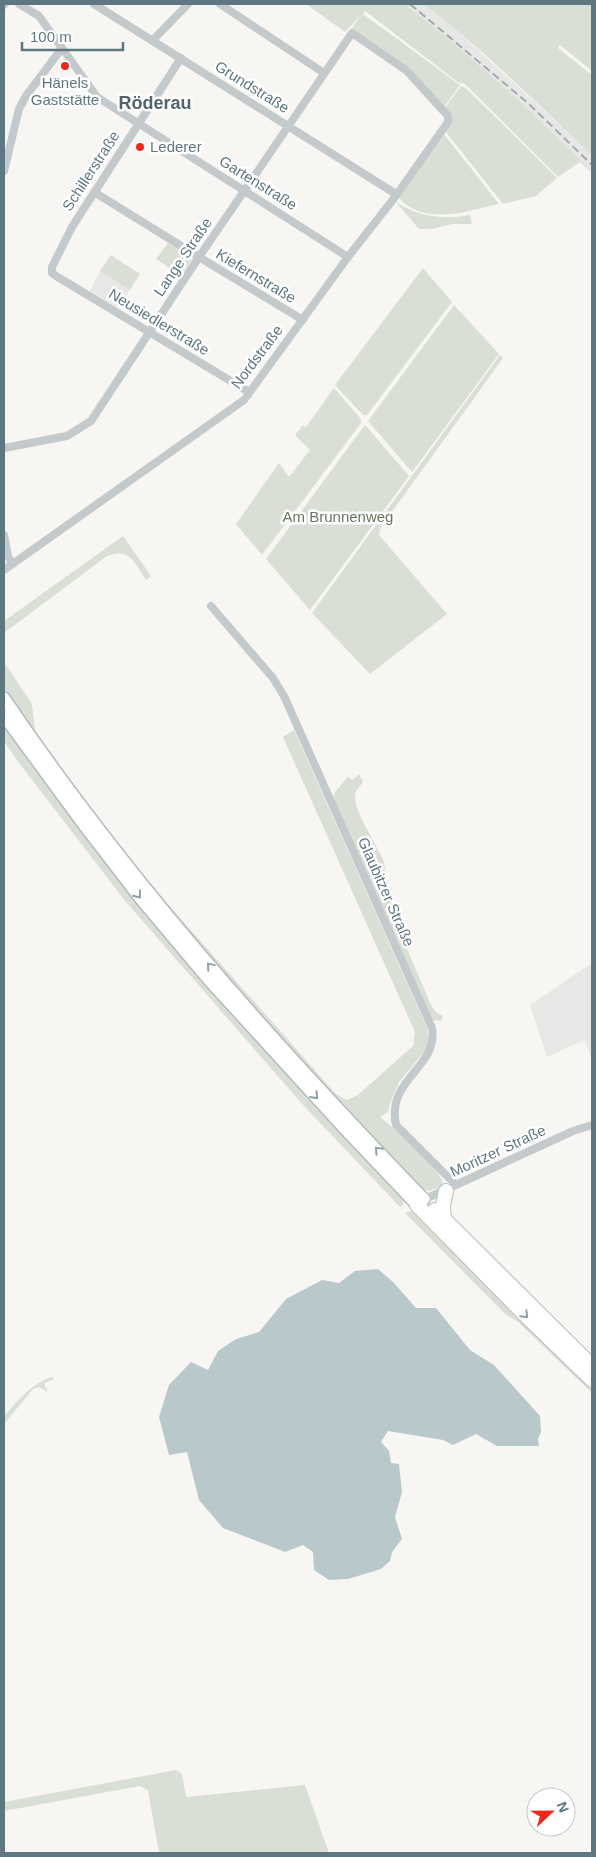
<svg xmlns="http://www.w3.org/2000/svg" width="596" height="1857" font-family="Helvetica,sans-serif">
<style>
.built{fill:#e7e8e6}
.green{fill:#d9dfd4}
.water{fill:#b9c9cb}
.lines{fill:none;stroke-linecap:round;stroke-linejoin:round}
.primary-casing{stroke:#b4bbbe;stroke-width:14}
.highway-casing{stroke:#b6bbbd;stroke-width:16}
.street{stroke:#c4c9cc;stroke-width:8}
.primary{stroke:#fff;stroke-width:11}
.highway{stroke:#fff;stroke-width:14}
.rail{stroke:#a2abaf;stroke-width:2;stroke-dasharray:8 4;stroke-linecap:butt}
.oneway{stroke:#8fa0a7}
.poi-dot{fill:#f32717;stroke:#fff;stroke-width:2}
.labels{text-anchor:middle;stroke-width:5;stroke-linejoin:round;paint-order:stroke}
.poi-label{font-size:15px;fill:#5f7781;stroke:#fff}
.street-label{font-size:15px;fill:#5f7781;stroke:#fff}
.park-label{font-size:15px;fill:#67785e;stroke:#fff}
.quarter-label{font-size:18px;font-weight:bold;fill:#51646b;stroke:#fff}
</style>
<rect width="100%" height="100%" fill="#f7f6f3"/>
<g class="built">
<path d="M 405,4 L 423,4 L 452,26 L 592,155 L 592,171 L 523,104 L 461,49 Z"/>
<path d="M 100,271 L 130,290 L 120,306 L 117,307 L 90,291 Z"/>
<path d="M 592,963 L 592,1060 L 584,1040 L 547,1057 L 530,1005 Z"/>
</g>
<g class="green">
<path d="M 306,4 L 405,4 L 461,49 L 523,104 L 590,169 L 592,173 L 580,162 L 558,177 L 464,83 L 459,83 L 365,11 L 363,14 L 460,85 L 444,107 L 412,74 L 351,30 L 360,16 L 345,32 Z"/>
<path d="M 423,4 L 592,4 L 592,71 L 560,45 L 558,48 L 592,75 L 592,155 C 537,104 484,49 423,4 Z"/>
<path d="M 461,86 L 466,88 L 557,178 L 536,196 L 503,204 L 445,131 L 444,109 Z"/>
<path d="M 443,133 L 499,204 C 466,211 424,227 398,197 Z"/>
<path d="M 396,202 C 419,217 444,220 470,215 L 472,224 L 452,224 L 432,229 L 419,229 Z"/>
<path d="M 168,243 L 191,256 L 191,260 L 181,276 L 156,259 Z"/>
<path d="M 111,255 L 140,274 L 130,290 L 100,271 Z"/>
<path d="M 423,268 L 452,302 L 367,415 L 363,415 L 335,385 Z"/>
<path d="M 454,305 L 499,354 L 412,472 L 368,421 Z"/>
<path d="M 500,355 L 503,358 L 381,527 L 379,535 L 447,614 L 370,674 L 312,613 Z"/>
<path d="M 334,388 L 361,419 L 361,423 L 262,555 L 236,524 L 279,463 L 289,477 L 310,450 L 295,435 L 303,425 L 306,427 Z"/>
<path d="M 365,425 L 409,476 L 310,610 L 266,559 Z"/>
<path d="M 123,536 L 151,576 L 146,580 C 135,563 130,547 107,556 L 4,633 L 4,621 Z"/>
<path d="M 4,662 L 32,704 L 35,732 L 108,831 L 157,892 L 335,1093 L 344,1099 L 348,1100 L 359,1094 L 413,1046 L 415,1032 L 283,737 L 294,730 L 427,1028 L 429,1043 L 425,1051 L 399,1082 L 390,1103 L 388,1112 L 380,1117 C 392,1126 438,1168 442,1180 C 443,1183 442,1185 440,1187 L 429,1191 L 419,1187 L 261,1018 L 97,823 L 4,693 Z"/>
<path d="M 4,724 L 404,1198 L 403,1205 L 400,1207 L 304,1106 L 126,902 L 16,759 L 4,741 Z"/>
<path d="M 359,774 L 363,782 L 356,791 L 355,797 L 356,805 L 361,818 L 383,859 L 394,919 L 432,1007 L 437,1013 L 443,1016 L 441,1021 L 432,1020 L 333,800 L 335,792 L 348,777 L 353,780 Z"/>
<path d="M 411,1211 L 418,1212 L 592,1385 L 592,1393 L 518,1322 L 505,1314 L 405,1213 Z"/>
<path d="M 52,1377 L 54,1379 L 45,1383 L 45,1386 L 48,1392 L 39,1387 L 33,1389 L 4,1424 L 4,1416 C 20,1399 29,1385 52,1377 Z"/>
<path d="M 176,1770 L 182,1774 L 186,1797 L 305,1785 L 329,1853 L 159,1853 L 148,1790 L 140,1786 L 4,1811 L 4,1802 Z"/>
</g>
<path class="water" d="M 378,1269 L 394,1283 L 416,1308 L 436,1308 L 470,1350 L 494,1365 L 540,1416 L 541,1432 L 538,1439 L 539,1446 L 497,1446 L 476,1434 L 453,1445 L 443,1440 L 388,1431 L 381,1442 L 389,1451 L 391,1463 L 399,1464 L 402,1492 L 395,1517 L 402,1539 L 392,1552 L 390,1561 L 381,1569 L 348,1579 L 329,1580 L 314,1570 L 313,1552 L 303,1545 L 285,1552 L 223,1528 L 199,1500 L 187,1452 L 169,1455 L 159,1417 L 169,1385 L 191,1362 L 208,1370 L 218,1351 L 236,1339 L 259,1332 L 286,1299 L 322,1280 L 339,1283 L 355,1271 Z"/>
<g class="lines">
<g class="primary-casing">
<g id="primary">
<path d="M 4,698 C 126,878 272,1042 424,1199"/>
<path d="M 4,716 L 84,825 L 140,898 L 208,979 L 343,1127 L 417,1205"/>
</g>
</g>
<g class="highway-casing">
<g id="highway">
<path d="M 417,1205 L 525,1315 L 592,1380"/>
<path d="M 435,1210 L 592,1366"/>
<path d="M 444,1220 L 443,1206 L 446,1191"/>
</g>
</g>
<g class="street">
<path d="M 19,4 L 39,16 L 97,97 L 348,257"/>
<path d="M 94,4 L 396,194"/>
<path d="M 220,4 L 324,73"/>
<path d="M 4,5 L 5,4"/>
<path d="M 152,41 L 188,4"/>
<path d="M 181,58 L 72,227 L 52,267 L 52,273 L 56,276 L 249,392"/>
<path d="M 4,171 L 19,109 L 26,96 L 62,48"/>
<path d="M 94,192 L 199,257 L 303,320"/>
<path d="M 4,448 L 67,436 L 91,421 L 199,257 L 352,33 L 407,71 L 448,116 L 448,122 L 395,197 L 348,257 L 244,400 L 4,570"/>
<path d="M 4,535 L 8,556 L 12,564"/>
<path d="M 211,606 L 273,678 L 284,696 L 432,1028 C 439,1068 386,1078 396,1125 L 455,1184"/>
<path d="M 421,1201 L 573,1131 L 592,1125"/>
</g>
<use href="#primary" class="primary"/>
<use href="#highway" class="highway"/>
<path class="rail" d="M 410,4 L 529,104 L 592,165"/>
</g>
<defs><path id="oneway-chevron" d="M-2-3.5L2.5 0L-2 3.5" fill="none" stroke-width="1.6" stroke-linecap="round" stroke-linejoin="round" transform="scale(1.25)"/></defs>
<g class="oneway">
<use href="#oneway-chevron" transform="translate(138 895) rotate(52)"/>
<use href="#oneway-chevron" transform="translate(210 966) rotate(-130)"/>
<use href="#oneway-chevron" transform="translate(315 1096) rotate(48)"/>
<use href="#oneway-chevron" transform="translate(378 1150) rotate(-133)"/>
<use href="#oneway-chevron" transform="translate(525 1315) rotate(45)"/>
</g>
<g class="poi-dot">
<circle cx="65" cy="66" r="5"/>
<circle cx="140" cy="147" r="5"/>
</g>
<g class="labels">
<g class="poi-label">
<text x="65" y="88">Hänels<tspan x="65" dy="17">Gaststätte</tspan></text>
<text x="150" y="152" text-anchor="start">Lederer</text>
</g>
<g class="street-label">
<text transform="translate(252 87) rotate(32)" y="5">Grundstraße</text>
<text transform="translate(91 171) rotate(-57)" y="5">Schillerstraße</text>
<text transform="translate(258 183) rotate(32)" y="5">Gartenstraße</text>
<text transform="translate(183 257) rotate(-56)" y="5">Lange Straße</text>
<text transform="translate(256 276) rotate(31)" y="5">Kiefernstraße</text>
<text transform="translate(159 322) rotate(31)" y="5">Neusiedlerstraße</text>
<text transform="translate(257 357) rotate(-53)" y="5">Nordstraße</text>
<text transform="translate(386 892) rotate(66)" y="5">Glaubitzer Straße</text>
<text transform="translate(498 1151) rotate(-25)" y="5">Moritzer Straße</text>
</g>
<g class="park-label">
<text x="338" y="522">Am Brunnenweg</text>
</g>
<g class="quarter-label">
<text x="155" y="109">Röderau</text>
</g>
</g>
<rect width="596" height="1857" fill="none" stroke="#5f7781" stroke-width="10"/>
<g transform="translate(551 1812) rotate(68)"><circle r="24" fill="#ffffff" stroke="#bfc9cd"/>
<path d="M0-4L9 19L0 12L-9 19Z" fill="#f32717"/>
<text y="-8" font-size="14" font-weight="bold" text-anchor="middle" fill="#5f7781">N</text>
</g>
<path d="M22 42v8h101v-8" fill="none" stroke="#5f7781" stroke-width="2.5"/>
<text x="30" y="42" font-size="15" fill="#5f7781" stroke="#ffffff" stroke-width="4" paint-order="stroke">100 m</text>
</svg>
